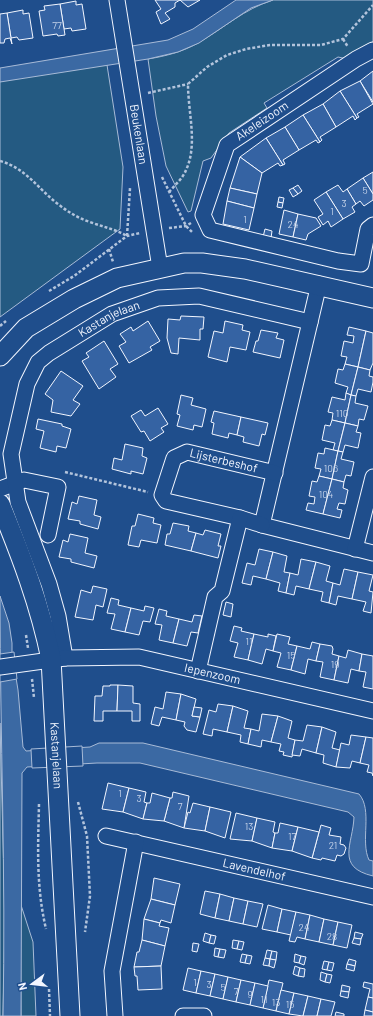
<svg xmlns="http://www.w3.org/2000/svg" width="373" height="1016" font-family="Barlow,sans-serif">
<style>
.green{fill:#245a82;stroke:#a8bbd7}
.water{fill:#3b69a3;stroke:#a8bbd7}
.pier{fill:#1f4e8c;stroke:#a8bbd7}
.building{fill:#3563a3;stroke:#f2f6ff}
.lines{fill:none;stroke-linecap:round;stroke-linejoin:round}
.minor-casing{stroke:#f2f6ff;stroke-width:17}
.tertiary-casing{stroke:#f2f6ff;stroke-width:21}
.path{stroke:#b3c4dc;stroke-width:2.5;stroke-dasharray:3 2;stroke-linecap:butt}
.minor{stroke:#1f4e8c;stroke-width:15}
.tertiary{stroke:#1f4e8c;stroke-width:19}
.labels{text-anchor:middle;stroke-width:3;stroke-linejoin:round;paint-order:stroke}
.number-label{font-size:10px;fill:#c3d1e8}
.street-label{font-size:12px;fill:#f2f6ff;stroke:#1f4e8c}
</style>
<rect width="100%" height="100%" fill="#1f4e8c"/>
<g class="green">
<path d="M 273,0 L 373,0 L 373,42 L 347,59 L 338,57 L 264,103 L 267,108 L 229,133 L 211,158 L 203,161 L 191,211 L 188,212 L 166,166 L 156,116 L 148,59 C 166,56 182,52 198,43 C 224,28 244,9 273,0 Z"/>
<path d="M 107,65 L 123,167 L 120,229 L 0,317 L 0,81 L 74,68 Z"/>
<path d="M 0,723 L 5,920 L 3,1016 L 0,1016 Z"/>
<path d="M 20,902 L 33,942 L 36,1016 L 21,1016 Z"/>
</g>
<g class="water">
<path d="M 236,0 L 273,0 L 251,8 L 199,43 L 178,52 L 148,59 L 0,82 L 0,68 L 168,40 L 193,29 Z"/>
<path d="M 0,596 L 9,623 L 12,643 L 12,653 L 18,690 L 23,747 L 26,751 L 90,747 L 99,743 L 143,743 L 359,794 C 373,810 360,841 369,860 L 373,861 L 373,876 C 335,867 353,844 354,817 L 348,812 L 140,763 L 97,763 L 27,767 L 22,773 L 21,1016 L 3,1016 C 6,876 0,736 0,596 Z"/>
</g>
<g class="pier">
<path d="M 14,652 L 17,679 L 0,682 L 0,654 Z"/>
<path d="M 82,746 L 83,766 L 32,768 L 31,749 Z"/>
</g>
<g class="building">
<path d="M 155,0 L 180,0 L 175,3 L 175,7 L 165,13 L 170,19 L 161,24 L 156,12 L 161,9 Z"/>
<path d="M 180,0 L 200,0 L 188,7 Z"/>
<path d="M 76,1 L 76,5 L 82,4 L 86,29 L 72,31 L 71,28 L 64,29 L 60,4 Z"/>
<path d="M 60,4 L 65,35 L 58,36 L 57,34 L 43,36 L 39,11 L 45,10 L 44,6 Z"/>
<path d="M 23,10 L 23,14 L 29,13 L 33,38 L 19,40 L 17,37 L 11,38 L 7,13 Z"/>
<path d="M 7,13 L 11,38 L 12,44 L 10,38 L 5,39 L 4,43 L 0,43 L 0,14 Z"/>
<path d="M 373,71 L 373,102 L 360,81 Z"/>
<path d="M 360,81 L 373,104 L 357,114 L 359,117 L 357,118 L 340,91 Z"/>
<path d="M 340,91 L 357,118 L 355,120 L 353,116 L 336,127 L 323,104 Z"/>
<path d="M 323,104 L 336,127 L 320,137 L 322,140 L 320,142 L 303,115 Z"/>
<path d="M 303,115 L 320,142 L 318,143 L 316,140 L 299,150 L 285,127 Z"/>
<path d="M 285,127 L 299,150 L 283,160 L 285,164 L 283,165 L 266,138 Z"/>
<path d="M 266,138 L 283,165 L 280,166 L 278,163 L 262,173 L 240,157 Z"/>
<path d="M 240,157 L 262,173 L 257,194 L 230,188 Z"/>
<path d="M 373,172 L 373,194 L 363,178 Z"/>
<path d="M 363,178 L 373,194 L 373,200 L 364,206 L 360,201 L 356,204 L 347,189 Z"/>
<path d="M 298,185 L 302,191 L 298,194 L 293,188 Z"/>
<path d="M 338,185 L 343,192 L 347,189 L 356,204 L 352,207 L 355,212 L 343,219 L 326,192 Z"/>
<path d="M 230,188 L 257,194 L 254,208 L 227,201 Z"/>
<path d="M 293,188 L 298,194 L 293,197 L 289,190 Z"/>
<path d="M 326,192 L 343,219 L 331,227 L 328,221 L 323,225 L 318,217 L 323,214 L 314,200 Z"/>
<path d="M 279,197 L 284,198 L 283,203 L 278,202 Z"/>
<path d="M 227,201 L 254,208 L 249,230 L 223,224 Z"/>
<path d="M 278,202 L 283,203 L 282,208 L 277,207 Z"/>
<path d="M 284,210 L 298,214 L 293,237 L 279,234 Z"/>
<path d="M 298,214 L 316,218 L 321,226 L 308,234 L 306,240 L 293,237 Z"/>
<path d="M 265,229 L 272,231 L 271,238 L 263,237 Z"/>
<path d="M 181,316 L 204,317 L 203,329 L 200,329 L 200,340 L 179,338 L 178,354 L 171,353 L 167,338 L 168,319 L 180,320 Z"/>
<path d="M 148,321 L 160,341 L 150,347 L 152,350 L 129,363 L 119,346 L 126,342 L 120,334 L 131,327 L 133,331 Z"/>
<path d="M 225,321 L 243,325 L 242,330 L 250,332 L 246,350 L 230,347 L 227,362 L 208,357 L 214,331 L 223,333 Z"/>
<path d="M 349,327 L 366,331 L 358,367 L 345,364 L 347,357 L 341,356 L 344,341 L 353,343 L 354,336 L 347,335 Z"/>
<path d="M 261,330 L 278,333 L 276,338 L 284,340 L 280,358 L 253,352 L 256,341 L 258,341 Z"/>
<path d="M 366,331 L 373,333 L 373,363 L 370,370 L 358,367 Z"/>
<path d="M 104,341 L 118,364 L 110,369 L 116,377 L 99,389 L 82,361 L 89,357 L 86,353 Z"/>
<path d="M 345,364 L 358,367 L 351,395 L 346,393 L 348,387 L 335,383 L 338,369 L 343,370 Z"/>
<path d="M 358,367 L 370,370 L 369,376 L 373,377 L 373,382 L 371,392 L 358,389 L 356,396 L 351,395 Z"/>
<path d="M 61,371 L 83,386 L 73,400 L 80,404 L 71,416 L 51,412 L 53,400 L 45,394 Z"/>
<path d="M 346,393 L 351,395 L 345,423 L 332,420 L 333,413 L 328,412 L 332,397 L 345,400 Z"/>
<path d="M 181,395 L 193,398 L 191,405 L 206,409 L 202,427 L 194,425 L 193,430 L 177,426 L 180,415 L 177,414 Z"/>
<path d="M 351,395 L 356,396 L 355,403 L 368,406 L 364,420 L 359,419 L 358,426 L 345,423 Z"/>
<path d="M 158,408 L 168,424 L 161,428 L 164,432 L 150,441 L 144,431 L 141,432 L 131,416 L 141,410 L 145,416 Z"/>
<path d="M 214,411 L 241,417 L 237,435 L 229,433 L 228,438 L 212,434 L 214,423 L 211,422 Z"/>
<path d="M 241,417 L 268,423 L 265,435 L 262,434 L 259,446 L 243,442 L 244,437 L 237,435 Z"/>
<path d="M 38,419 L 62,424 L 62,426 L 71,429 L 66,448 L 57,446 L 56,452 L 40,448 L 44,431 L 36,429 Z"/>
<path d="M 332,420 L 345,423 L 338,451 L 333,450 L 335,443 L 322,440 L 325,425 L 330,426 Z"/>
<path d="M 345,423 L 358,426 L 356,432 L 361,433 L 358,448 L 345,445 L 343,452 L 338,451 Z"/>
<path d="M 125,444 L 143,448 L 142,456 L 147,458 L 143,474 L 131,471 L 131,474 L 112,469 L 114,458 L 122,460 Z"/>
<path d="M 325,448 L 338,451 L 332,479 L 319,476 L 321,469 L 315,468 L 318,453 L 324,454 Z"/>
<path d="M 338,451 L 343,452 L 341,459 L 354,462 L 351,476 L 346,475 L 344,482 L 332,479 Z"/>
<path d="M 319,476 L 332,479 L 323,514 L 306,510 L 308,503 L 314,504 L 315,497 L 309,496 L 312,481 L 317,482 Z"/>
<path d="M 332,479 L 344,482 L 343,488 L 348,490 L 345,504 L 339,503 L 337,509 L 342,510 L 340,518 L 323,514 Z"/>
<path d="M 79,496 L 97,500 L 94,515 L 101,517 L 98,529 L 80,524 L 80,521 L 68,519 L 72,502 L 77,504 Z"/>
<path d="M 138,514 L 154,518 L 153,523 L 161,525 L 157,543 L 141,540 L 139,547 L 128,545 L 132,526 L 135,526 Z"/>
<path d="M 173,523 L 189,526 L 188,531 L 196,533 L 191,551 L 165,545 L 167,534 L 170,534 Z"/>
<path d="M 205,530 L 221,534 L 218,546 L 221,546 L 218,558 L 191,551 L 196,533 L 203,535 Z"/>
<path d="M 70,534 L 88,538 L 85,553 L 97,556 L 94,568 L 71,562 L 71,559 L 59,557 L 63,540 L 68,542 Z"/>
<path d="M 259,549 L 273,552 L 266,579 L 253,576 L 251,585 L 242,583 L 247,563 L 255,565 Z"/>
<path d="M 273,552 L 287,556 L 284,572 L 290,573 L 286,593 L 278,591 L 280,583 L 266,579 Z"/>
<path d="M 301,559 L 316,562 L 309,589 L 296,586 L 294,595 L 286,593 L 290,573 L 298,575 Z"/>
<path d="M 316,562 L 330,566 L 326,581 L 333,583 L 329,603 L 321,601 L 323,592 L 309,589 Z"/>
<path d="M 344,569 L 358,572 L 352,599 L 338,596 L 336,605 L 329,603 L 333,583 L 340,585 Z"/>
<path d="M 358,572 L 373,575 L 369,591 L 373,592 L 371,613 L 363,611 L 366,602 L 352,599 Z"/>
<path d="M 93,586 L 107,589 L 103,607 L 96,605 L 93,620 L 75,617 L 81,590 L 91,593 Z"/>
<path d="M 111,598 L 119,600 L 118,605 L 131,608 L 125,632 L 111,629 L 115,614 L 107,613 Z"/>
<path d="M 226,602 L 233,604 L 231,617 L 223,615 Z"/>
<path d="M 145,606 L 154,608 L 150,622 L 143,621 L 139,635 L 125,632 L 131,608 L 144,611 Z"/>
<path d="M 159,609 L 167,611 L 166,616 L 179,619 L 173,643 L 159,640 L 162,625 L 155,624 Z"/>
<path d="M 194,615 L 202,616 L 198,633 L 191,632 L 187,646 L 173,643 L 179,619 L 192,622 Z"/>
<path d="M 234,626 L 242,628 L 241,631 L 254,634 L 248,660 L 234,657 L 238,643 L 230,641 Z"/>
<path d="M 254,634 L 268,637 L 268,634 L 276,636 L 273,651 L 266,649 L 262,664 L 248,660 Z"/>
<path d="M 277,634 L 290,637 L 288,644 L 297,646 L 291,670 L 277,667 L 281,653 L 273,651 Z"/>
<path d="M 312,642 L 320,644 L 316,661 L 308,659 L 305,674 L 291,670 L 297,646 L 310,649 Z"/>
<path d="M 320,644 L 332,646 L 333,649 L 332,654 L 339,656 L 334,680 L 320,677 L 323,662 L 316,661 Z"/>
<path d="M 348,650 L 362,654 L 359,671 L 351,669 L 348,683 L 334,680 L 339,656 L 346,658 Z"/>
<path d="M 362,654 L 373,656 L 373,689 L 363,687 L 366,672 L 359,671 Z"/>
<path d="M 110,685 L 118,685 L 117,711 L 103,711 L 103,721 L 94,721 L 95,696 L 102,696 L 103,686 L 110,686 Z"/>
<path d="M 118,685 L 133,686 L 133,703 L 140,704 L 140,721 L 132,721 L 132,711 L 117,711 Z"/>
<path d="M 166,692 L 181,694 L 176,720 L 162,717 L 159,726 L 151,724 L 155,707 L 163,709 Z"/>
<path d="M 181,694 L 196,699 L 192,716 L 200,717 L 196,732 L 187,730 L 184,726 L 185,722 L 176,720 Z"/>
<path d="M 218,704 L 233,706 L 227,732 L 213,729 L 212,736 L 203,734 L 209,710 L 216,712 Z"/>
<path d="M 233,706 L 248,711 L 244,728 L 251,729 L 248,744 L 240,742 L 241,735 L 227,732 Z"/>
<path d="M 194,707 L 202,708 L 200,717 L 192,716 Z"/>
<path d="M 262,714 L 278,716 L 271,742 L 262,740 L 261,747 L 248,744 L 251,729 L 259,731 Z"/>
<path d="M 278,716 L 292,721 L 288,738 L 295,740 L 292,757 L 283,755 L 284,752 L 279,751 L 281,744 L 271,742 Z"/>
<path d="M 307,725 L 322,727 L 316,753 L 302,749 L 300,756 L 292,755 L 295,740 L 303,741 Z"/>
<path d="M 322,727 L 336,732 L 332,748 L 340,750 L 336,767 L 323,763 L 324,755 L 316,753 Z"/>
<path d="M 351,735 L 366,737 L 360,763 L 352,761 L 350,768 L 336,767 L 341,743 L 349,745 Z"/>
<path d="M 366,737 L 373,738 L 373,776 L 372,773 L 367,772 L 369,765 L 360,763 Z"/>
<path d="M 108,783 L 129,788 L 123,812 L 102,809 Z"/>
<path d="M 129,788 L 146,792 L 144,802 L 147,803 L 143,819 L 123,812 Z"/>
<path d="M 173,792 L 189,796 L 184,828 L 164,821 L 170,798 L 172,798 Z"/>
<path d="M 152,793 L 170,798 L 164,821 L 143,819 L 147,803 L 150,803 Z"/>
<path d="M 193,803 L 210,807 L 205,831 L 184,828 L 188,812 L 190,813 Z"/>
<path d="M 210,807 L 231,812 L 225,838 L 205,831 Z"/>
<path d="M 236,813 L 257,818 L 252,841 L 230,839 Z"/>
<path d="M 257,818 L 275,822 L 273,832 L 275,833 L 272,848 L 252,841 Z"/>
<path d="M 280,823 L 298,827 L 292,851 L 272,848 L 275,833 L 278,833 Z"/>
<path d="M 321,825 L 331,828 L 329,835 L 341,837 L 340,844 L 344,845 L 346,848 L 344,854 L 341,856 L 337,855 L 335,861 L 322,858 L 321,860 L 312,858 Z"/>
<path d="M 298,827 L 319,832 L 312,858 L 292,851 Z"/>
<path d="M 154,878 L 180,884 L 175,905 L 151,899 Z"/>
<path d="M 205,891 L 220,894 L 215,918 L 200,914 Z"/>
<path d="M 220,894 L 234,898 L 229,921 L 215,918 Z"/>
<path d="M 234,898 L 248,901 L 243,924 L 229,921 Z"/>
<path d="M 151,899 L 175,905 L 171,923 L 161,920 L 160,923 L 144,919 Z"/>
<path d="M 248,901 L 263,904 L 257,927 L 243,924 Z"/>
<path d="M 268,905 L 282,909 L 277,932 L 262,929 Z"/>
<path d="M 282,909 L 296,912 L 291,935 L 277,932 Z"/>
<path d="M 296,912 L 310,915 L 305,939 L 297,937 L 295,942 L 289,941 Z"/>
<path d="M 310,915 L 324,919 L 319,942 L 305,939 Z"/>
<path d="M 144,919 L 160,923 L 159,926 L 169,928 L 165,946 L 142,940 Z"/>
<path d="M 324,919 L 338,922 L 333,945 L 319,942 Z"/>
<path d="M 338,922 L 352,925 L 347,948 L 333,945 Z"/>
<path d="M 355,932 L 363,934 L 361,939 L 354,938 Z"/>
<path d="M 205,933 L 211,935 L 209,943 L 203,941 Z"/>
<path d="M 211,935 L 216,936 L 214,944 L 209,943 Z"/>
<path d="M 354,938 L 361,939 L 360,945 L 352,943 Z"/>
<path d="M 142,940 L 165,946 L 161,966 L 134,967 L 137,952 L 139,952 Z"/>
<path d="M 233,940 L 239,941 L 237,949 L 232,948 Z"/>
<path d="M 239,941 L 244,942 L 242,950 L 237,949 Z"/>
<path d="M 193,943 L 199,944 L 197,952 L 192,951 Z"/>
<path d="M 215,948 L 220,949 L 218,957 L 214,956 Z"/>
<path d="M 220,949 L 226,950 L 224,958 L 218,957 Z"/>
<path d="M 267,950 L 272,951 L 270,959 L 265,958 Z"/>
<path d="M 272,951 L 277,952 L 276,960 L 270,959 Z"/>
<path d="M 242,954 L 247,955 L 245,963 L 240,962 Z"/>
<path d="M 295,954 L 301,956 L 299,963 L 294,962 Z"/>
<path d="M 247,955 L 252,956 L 250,964 L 245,963 Z"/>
<path d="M 301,956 L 306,957 L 304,965 L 299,963 Z"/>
<path d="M 265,958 L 270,959 L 269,966 L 263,965 Z"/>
<path d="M 270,959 L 276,960 L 274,968 L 269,966 Z"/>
<path d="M 349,959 L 356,961 L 355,966 L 347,964 Z"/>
<path d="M 324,961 L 329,962 L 327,970 L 322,969 Z"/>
<path d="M 329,962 L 334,963 L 332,971 L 327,970 Z"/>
<path d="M 347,964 L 355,966 L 354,971 L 346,969 Z"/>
<path d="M 161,966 L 162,989 L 138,990 L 137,976 L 135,976 L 134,967 Z"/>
<path d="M 295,966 L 300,968 L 298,976 L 293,974 Z"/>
<path d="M 188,968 L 201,971 L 196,993 L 183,990 Z"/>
<path d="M 300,968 L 305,969 L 304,977 L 298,976 Z"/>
<path d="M 201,971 L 215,974 L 210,996 L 196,993 Z"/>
<path d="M 321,972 L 327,974 L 325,982 L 320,980 Z"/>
<path d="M 215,974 L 228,977 L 223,999 L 210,996 Z"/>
<path d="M 327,974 L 332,975 L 330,983 L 325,982 Z"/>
<path d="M 228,977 L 241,980 L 236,1002 L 223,999 Z"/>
<path d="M 241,980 L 255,983 L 250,1005 L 236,1002 Z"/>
<path d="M 269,980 L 283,983 L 276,1011 L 263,1008 Z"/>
<path d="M 364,982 L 373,984 L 373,998 L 368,997 L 370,989 L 363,987 Z"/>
<path d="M 255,983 L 268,986 L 263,1008 L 250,1005 Z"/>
<path d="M 342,985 L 350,987 L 349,992 L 341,991 Z"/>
<path d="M 281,990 L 294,993 L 289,1014 L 276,1011 Z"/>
<path d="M 341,991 L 349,992 L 348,998 L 340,996 Z"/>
<path d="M 294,993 L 308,996 L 303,1016 L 289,1014 Z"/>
<path d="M 308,996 L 321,999 L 317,1016 L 303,1016 Z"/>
<path d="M 368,997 L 373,998 L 373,1012 L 365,1010 Z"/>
<path d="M 321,999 L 335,1002 L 331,1016 L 317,1016 Z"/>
<path d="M 365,1010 L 373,1012 L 373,1016 L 364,1016 Z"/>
<path d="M 336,1012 L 344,1014 L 344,1016 L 335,1016 Z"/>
</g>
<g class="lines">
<g class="minor-casing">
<g id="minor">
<path id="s1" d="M 117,0 L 160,268"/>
<path d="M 373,50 L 356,59 L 227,145 L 203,215 L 210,230 L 338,261 L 361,264 L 368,229 L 373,225"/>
<path d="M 319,284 L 262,525 L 373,553"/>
<path d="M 0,489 L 24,480 L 58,487 L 48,535"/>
<path id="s2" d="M 262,525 L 240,518 L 166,501 L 162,495 L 174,458 L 187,452 L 275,473"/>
<path d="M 355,549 L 373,477"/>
<path id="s3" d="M 65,658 L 58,616 L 49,584 L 18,502 L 11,454 L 27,384 L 38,362 L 49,353 L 112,314 L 158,298 L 199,296 L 310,322"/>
<path id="s4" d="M 0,667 L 65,658 L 139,657 L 373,711"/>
<path d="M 198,671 L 215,597 L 222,591 L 240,518"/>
<path id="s5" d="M 106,836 L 373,897"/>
<path d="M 115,1016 L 112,971 L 136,842"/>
<path d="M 183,1016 L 204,1016"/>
</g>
</g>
<g class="tertiary-casing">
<g id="tertiary">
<path d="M 0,356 L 26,328 L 74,299 L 117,278 L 184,263 L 202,263 L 245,269 L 373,298"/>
<path id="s6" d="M 0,504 C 21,555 40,605 51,659 L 70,1016"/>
</g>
</g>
<g class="path">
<path d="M 343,39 L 348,47"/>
<path d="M 148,93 L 188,84"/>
<path d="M 0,161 C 26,168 38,189 58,204 C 68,212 78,218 90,222 C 103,227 115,229 127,236"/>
<path d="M 162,177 L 186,226 L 192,232"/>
<path d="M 169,192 C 175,185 183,178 186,170 C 198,145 188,112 188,84 L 207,67 L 227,55 L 246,49 L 270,45 L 321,45 L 343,39 L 373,5"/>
<path d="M 169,228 L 186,226 L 191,223"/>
<path d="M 127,236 L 130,188"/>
<path d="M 109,249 L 113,262"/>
<path d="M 49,291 L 74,276 L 127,236 L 140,233"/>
<path d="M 0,326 L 6,321"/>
<path d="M 65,472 L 148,492"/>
<path d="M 26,635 L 28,648"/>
<path d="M 32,679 L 34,698"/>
<path d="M 78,802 L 87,836 L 90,896 L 85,932"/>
<path d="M 39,804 C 38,848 36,886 46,929"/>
<path d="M 49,989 L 50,1016"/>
</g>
<use href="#minor" class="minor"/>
<use href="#tertiary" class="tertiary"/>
</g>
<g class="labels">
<g class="number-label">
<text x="57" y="29">77</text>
<text x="365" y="194">5</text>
<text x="344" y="207">3</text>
<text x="332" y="215">1</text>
<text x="245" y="223">1</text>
<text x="293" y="228">24</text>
<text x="342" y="417">110</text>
<text x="331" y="472">106</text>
<text x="326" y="498">104</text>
<text x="249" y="645">11</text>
<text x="291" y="659">15</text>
<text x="335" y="668">19</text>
<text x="120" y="797">1</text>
<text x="139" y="802">3</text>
<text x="180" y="810">7</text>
<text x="249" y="830">13</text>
<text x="292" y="840">17</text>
<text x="333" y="849">21</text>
<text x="304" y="931">24</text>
<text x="332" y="940">28</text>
<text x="195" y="986">1</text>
<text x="209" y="988">3</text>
<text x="223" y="991">5</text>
<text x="236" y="995">7</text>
<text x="250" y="998">9</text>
<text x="264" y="1003">11</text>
<text x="276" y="1006">13</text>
<text x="290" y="1008">15</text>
</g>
<g class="street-label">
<text transform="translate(262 121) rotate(-34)" y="4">Akeleizoom</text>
<text dy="4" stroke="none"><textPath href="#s1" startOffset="136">Beukenlaan</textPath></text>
<text dy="4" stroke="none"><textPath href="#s3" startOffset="392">Kastanjelaan</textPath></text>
<text dy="4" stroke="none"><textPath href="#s2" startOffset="197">Lijsterbeshof</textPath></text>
<text dy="4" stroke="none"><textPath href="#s4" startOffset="215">Iepenzoom</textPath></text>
<text dy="4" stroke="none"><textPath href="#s6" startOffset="260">Kastanjelaan</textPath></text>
<text dy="4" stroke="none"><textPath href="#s5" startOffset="152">Lavendelhof</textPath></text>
</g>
</g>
<g transform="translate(32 984) rotate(255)" stroke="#1f4e8c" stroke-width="3" paint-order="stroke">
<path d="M0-3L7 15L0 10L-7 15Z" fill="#f2f6ff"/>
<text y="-6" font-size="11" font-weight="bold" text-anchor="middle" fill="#f2f6ff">N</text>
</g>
</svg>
